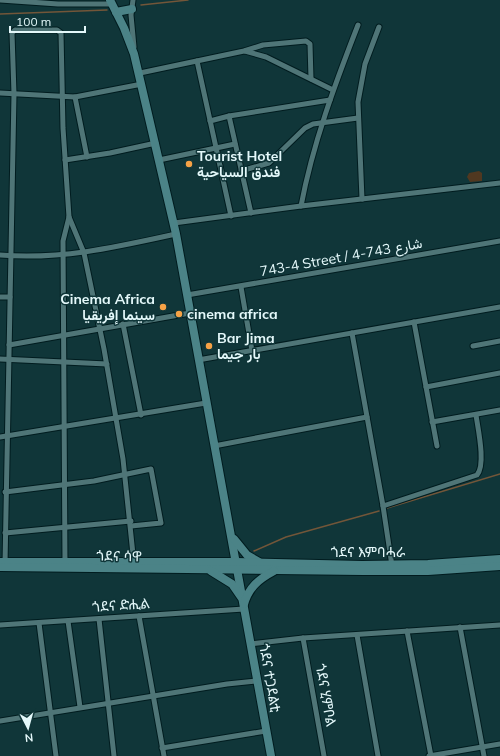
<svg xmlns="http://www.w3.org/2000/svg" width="500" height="756" font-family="Mulish,Vazirmatn,'Noto Sans Ethiopic',sans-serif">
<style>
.green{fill:#503820}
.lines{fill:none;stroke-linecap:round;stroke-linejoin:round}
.stream{stroke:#735639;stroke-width:1.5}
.street-casing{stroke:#011c1f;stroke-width:7}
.primary-casing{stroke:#011c1f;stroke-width:10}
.street{stroke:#4f7577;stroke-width:5}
.primary{stroke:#4b8387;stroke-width:8}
.poi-dot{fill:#f6a246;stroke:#103639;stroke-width:1.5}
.labels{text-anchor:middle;stroke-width:3;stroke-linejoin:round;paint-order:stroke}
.poi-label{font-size:14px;font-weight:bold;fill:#e4f8fa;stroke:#103639;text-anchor:start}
.street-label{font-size:14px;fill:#e4f8fa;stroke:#103639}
</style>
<rect width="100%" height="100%" fill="#103639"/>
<path class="green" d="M 479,171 L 482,173 L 482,181 L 470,182 L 467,177 L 469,173 Z"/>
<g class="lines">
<g class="stream">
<path d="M 141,5 L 188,0"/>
<path d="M 0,14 L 107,10"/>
<path d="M 387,508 L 500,474"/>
<path d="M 254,551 L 286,537 L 379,511"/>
</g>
<g class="street-casing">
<g id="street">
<path d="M 0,0 L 58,4 L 112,4"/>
<path d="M 133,0 L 131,15 L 134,47"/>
<path d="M 245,51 L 266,57 L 333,90"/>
<path d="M 197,61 L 231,216"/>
<path d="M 140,73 L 244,51 L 263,45 L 306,41 L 310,44 L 311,79"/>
<path d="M 0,93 L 75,97 L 142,84"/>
<path d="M 75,97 L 87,157"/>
<path d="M 229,116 L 330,100"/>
<path d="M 210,121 L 229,116 L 251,213"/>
<path d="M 65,160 L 110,153 L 156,143"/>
<path d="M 159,160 L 235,144"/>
<path d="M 241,171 L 269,163 L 305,128 L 313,124 L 358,118"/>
<path d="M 362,199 L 358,102 L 365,64 L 379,27"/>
<path d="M 301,206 C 313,143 335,84 358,25"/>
<path d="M 69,217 L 84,253 L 104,349 L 123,459 L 134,564"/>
<path d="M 174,223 L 301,206 L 500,183"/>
<path d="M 0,255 C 61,260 117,247 176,234"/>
<path d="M 241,287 L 252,351"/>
<path d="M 187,295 L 500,241"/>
<path d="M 0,297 L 10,297"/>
<path d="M 414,322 L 437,446"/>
<path d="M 123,324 L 141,415"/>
<path d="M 352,333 L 383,506 L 392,566"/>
<path d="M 9,345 L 190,313"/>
<path d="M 473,346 L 500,341"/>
<path d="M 0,359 L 107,364"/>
<path d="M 198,360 L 500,307"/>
<path d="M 426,387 L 500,373"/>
<path d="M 432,422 L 500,410"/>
<path d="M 0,437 L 206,403"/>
<path d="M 214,446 L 367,417"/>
<path d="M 5,492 L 94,481 L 151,469 L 161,523 L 131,526"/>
<path d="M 383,506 L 477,475 C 486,465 478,429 476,415"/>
<path d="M 5,533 L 131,521"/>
<path d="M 5,564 L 14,94 L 12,33 L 15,30 L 57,30 L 61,33 L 63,128 L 69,217 L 63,241 L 65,564"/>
<path d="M 139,616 L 164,756"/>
<path d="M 99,619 L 114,756"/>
<path d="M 68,621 L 80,707"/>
<path d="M 39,623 L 56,756"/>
<path d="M 0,625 L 244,609"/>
<path d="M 460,627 L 484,756"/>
<path d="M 407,631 L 431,756"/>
<path d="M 357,635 L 378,756"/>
<path d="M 303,638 L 324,756"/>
<path d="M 250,644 L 303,638 L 500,625"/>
<path d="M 0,721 L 227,684 L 257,681"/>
<path d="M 162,748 L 266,731"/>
<path d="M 429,756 L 500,744"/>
</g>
</g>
<g class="primary-casing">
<g id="primary">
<path d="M 110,0 L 124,28 L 134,54 L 176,234 L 271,756"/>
<path d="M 116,12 L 132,9"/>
<path d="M 234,539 L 247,555 L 259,562"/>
<path d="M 0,562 L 237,562 L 362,565 L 428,564 L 500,559"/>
<path d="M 0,567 L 362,571 L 428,571 L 500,566"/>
<path d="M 211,571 L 232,584 L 241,597"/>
<path d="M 244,604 C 249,587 259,579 274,571"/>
</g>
</g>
<use href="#street" class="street"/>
<use href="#primary" class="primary"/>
</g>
<g class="poi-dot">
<circle cx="189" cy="164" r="4"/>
<circle cx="163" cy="307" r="4"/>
<circle cx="179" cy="314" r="4"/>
<circle cx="209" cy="346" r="4"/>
</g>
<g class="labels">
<g class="poi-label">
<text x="197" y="161">Tourist Hotel<tspan x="197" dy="16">فندق السياحية</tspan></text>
<text x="155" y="304" text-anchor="end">Cinema Africa<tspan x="155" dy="16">سينما إفريقيا</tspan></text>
<text x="187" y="319">cinema africa</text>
<text x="217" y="343">Bar Jima<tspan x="217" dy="16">بار جيما</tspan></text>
</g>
<g class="street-label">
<text transform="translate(341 257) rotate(-10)" y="5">743-4 Street / شارع 743-4</text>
<text x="368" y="557">ጎደና እምባሓራ</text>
<text transform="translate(119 556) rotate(1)" y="5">ጎደና ሳዋ</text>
<text transform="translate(121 605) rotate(-4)" y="5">ጎደና ድሒል</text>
<text transform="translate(270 678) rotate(80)" y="5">ጎደና ተጋደልቲ</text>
<text transform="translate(326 695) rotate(80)" y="5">ጎደና ሂምቦል</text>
</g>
</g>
<g transform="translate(28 728) rotate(174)" stroke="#103639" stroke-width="3" paint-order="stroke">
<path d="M0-3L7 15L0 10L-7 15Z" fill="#e4f8fa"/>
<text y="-6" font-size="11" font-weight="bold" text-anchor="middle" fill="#e4f8fa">N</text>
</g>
<path d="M10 26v6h75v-6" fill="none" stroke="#e4f8fa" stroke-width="2"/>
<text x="16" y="26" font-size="12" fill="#e4f8fa" stroke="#103639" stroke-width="3" paint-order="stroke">100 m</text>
</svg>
